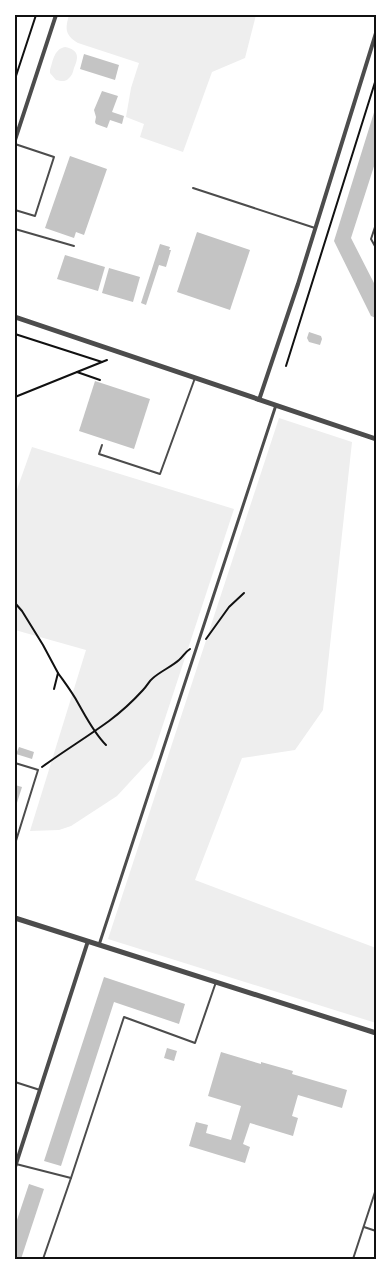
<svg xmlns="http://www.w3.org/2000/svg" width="391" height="1274" font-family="Arial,sans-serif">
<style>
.green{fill:#eee}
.building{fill:#c4c4c4}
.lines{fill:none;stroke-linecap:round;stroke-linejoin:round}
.path{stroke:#111;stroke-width:2}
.service{stroke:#4c4c4c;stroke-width:2}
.pedestrian{stroke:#4c4c4c;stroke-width:3}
.minor{stroke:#4c4c4c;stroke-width:4}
.tertiary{stroke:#4c4c4c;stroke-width:5}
.neatline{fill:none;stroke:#111;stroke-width:2}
</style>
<rect width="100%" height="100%" fill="#fff"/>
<g class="green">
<path d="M 69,15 L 256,15 L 245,58 L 212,72 L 183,152 L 140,137 L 144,124 L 126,117 L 131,88 L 139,63 L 78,43 C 65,35 65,29 69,15 Z"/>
<path d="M 65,47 C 79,50 79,57 74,68 C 73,72 72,76 68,79 C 65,82 61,81 56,80 L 50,73 L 50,70 C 53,61 54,49 65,47 Z"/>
<path d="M 279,418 L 352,442 L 323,710 L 295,750 L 242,758 L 195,880 L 376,948 L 376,1023 L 108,939 Z"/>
<path d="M 32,447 L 234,509 L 152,758 L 117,796 L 71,826 L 59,830 L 30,831 L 86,650 L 15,630 L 15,495 Z"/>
</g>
<g class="building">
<path d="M 84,54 L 119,65 L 115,80 L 80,69 Z"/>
<path d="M 102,91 L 118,96 L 112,112 L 124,116 L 122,124 L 110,120 L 107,128 L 96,124 L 95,122 L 96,117 L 94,110 Z"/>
<path d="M 376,106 L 376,160 L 351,238 L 376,287 L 376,318 L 371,316 L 334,241 Z"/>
<path d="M 70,156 L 107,169 L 84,235 L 76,232 L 74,238 L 45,228 Z"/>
<path d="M 197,232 L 250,250 L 230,310 L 177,292 Z"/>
<path d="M 160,244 L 170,247 L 169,250 L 171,250 L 166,267 L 159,265 L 146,305 L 141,303 Z"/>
<path d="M 65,255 L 105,267 L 98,291 L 57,279 Z"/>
<path d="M 109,268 L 140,277 L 133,302 L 102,293 Z"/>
<path d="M 309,332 L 321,336 L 322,339 L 320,345 L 309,342 L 307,338 Z"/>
<path d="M 95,381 L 150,399 L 134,449 L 79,431 Z"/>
<path d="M 19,747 L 34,752 L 32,759 L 16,754 Z"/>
<path d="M 15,785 L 22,787 L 15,809 Z"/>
<path d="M 104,977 L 185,1004 L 179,1024 L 114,1002 L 61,1166 L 44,1161 Z"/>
<path d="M 167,1048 L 177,1051 L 174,1061 L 164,1058 Z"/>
<path d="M 221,1052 L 261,1064 L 261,1062 L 293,1071 L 292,1074 L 347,1090 L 342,1108 L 298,1095 L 292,1116 L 298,1118 L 293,1136 L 250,1123 L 243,1144 L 250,1147 L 245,1163 L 189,1146 L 196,1122 L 208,1125 L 206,1133 L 231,1140 L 241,1106 L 208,1096 Z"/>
<path d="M 29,1184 L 44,1189 L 21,1259 L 15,1259 L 15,1226 Z"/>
</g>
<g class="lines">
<g class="path">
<path d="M 15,79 L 36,15"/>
<path d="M 15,334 L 102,362"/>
<path d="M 286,366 L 376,79"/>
<path d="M 77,372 L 107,360"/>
<path d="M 15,397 L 77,372 L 100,380"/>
<path d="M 15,603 L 22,611 L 43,645 L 58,673"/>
<path d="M 206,639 L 229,607 L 244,593"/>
<path d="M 54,689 L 58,673 C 65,683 72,692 78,703 C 86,717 94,733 106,745"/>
<path d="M 42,767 C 64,751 87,737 109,721 C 121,712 133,701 143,690 C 147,686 149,681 153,678 C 161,671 171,667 179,660 C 183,657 185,652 190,649"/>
</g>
<g class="service">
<path d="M 15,144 L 54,157 L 35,216 L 15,210"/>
<path d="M 193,188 L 315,228"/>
<path d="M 376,224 L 371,239 L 376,248"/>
<path d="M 15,229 L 74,246"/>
<path d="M 102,445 L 99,454 L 160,474 L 195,378"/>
<path d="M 15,763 L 38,770 L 15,844"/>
<path d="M 15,1082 L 40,1090"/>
<path d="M 16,1164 L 71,1178 L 43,1259"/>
<path d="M 71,1178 L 124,1017 L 195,1043 L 216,982"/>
<path d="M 364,1227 L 376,1231"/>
<path d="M 353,1259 L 376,1189"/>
</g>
<path class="pedestrian" d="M 99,945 L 276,405"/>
<g class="minor">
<path d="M 15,140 L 56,15"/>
<path d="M 259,400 L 298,284 L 376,33"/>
<path d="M 15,1167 L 88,941"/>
</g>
<g class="tertiary">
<path d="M 15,317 L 376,439"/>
<path d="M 15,918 L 376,1033"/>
</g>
</g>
<rect width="391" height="1274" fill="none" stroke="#ffffff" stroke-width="32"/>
<rect x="16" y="16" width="359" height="1242" class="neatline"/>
</svg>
